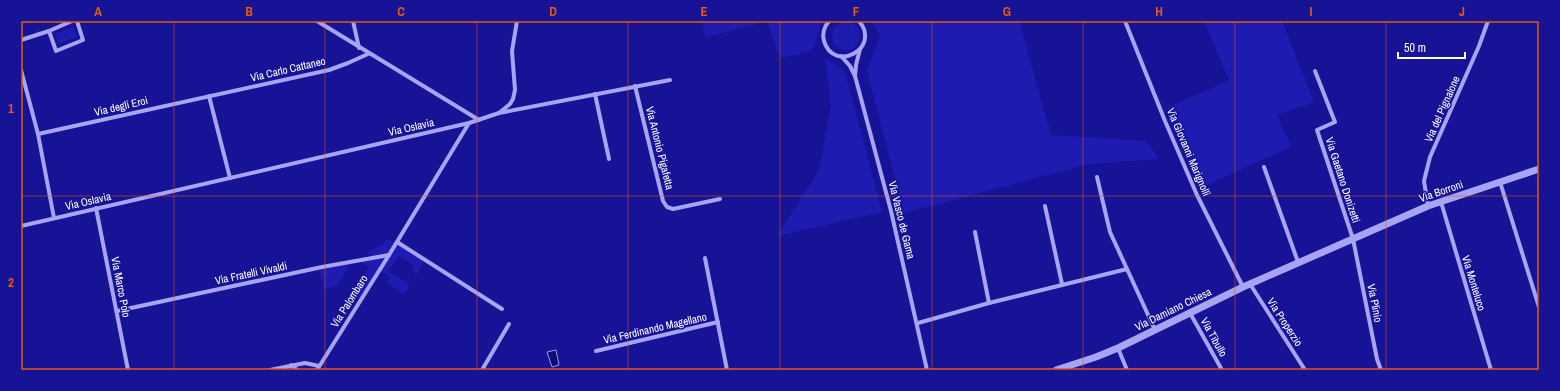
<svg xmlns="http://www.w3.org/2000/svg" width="1560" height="391" font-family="'Archivo Narrow',sans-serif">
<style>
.green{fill:#1e1bb1}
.water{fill:#100c74;stroke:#9796f6}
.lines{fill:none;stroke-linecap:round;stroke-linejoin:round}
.minor{stroke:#a6a4f3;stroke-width:4}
.tertiary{stroke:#a6a4f3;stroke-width:7}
.grid{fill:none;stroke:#e8590c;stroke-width:1;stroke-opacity:0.55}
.labels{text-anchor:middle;stroke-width:3;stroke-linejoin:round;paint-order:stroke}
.street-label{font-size:11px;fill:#fff;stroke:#171397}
.neatline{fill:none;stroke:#e8590c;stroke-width:1.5}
.grid-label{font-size:13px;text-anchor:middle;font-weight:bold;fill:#e8590c}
</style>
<rect width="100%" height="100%" fill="#171397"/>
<g class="green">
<path d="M 702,21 L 767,21 L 705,38 Z"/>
<path d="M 767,21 L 822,21 L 812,51 L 780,58 Z"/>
<path d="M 871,21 L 1019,21 L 1051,135 L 1146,141 L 1159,159 L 1088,164 L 904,213 L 867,71 L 880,35 Z"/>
<path d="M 1204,21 L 1282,21 L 1314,102 L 1277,115 L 1291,147 L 1202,187 L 1167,108 L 1229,80 Z"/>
<circle cx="846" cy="36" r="14"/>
<path d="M 73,27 L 77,37 L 59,44 L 55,34 Z"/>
<path d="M 825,58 L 845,72 L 882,212 L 777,236 L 819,170 L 831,106 Z"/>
<path d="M 387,239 L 396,243 L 389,254 L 370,258 L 368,252 L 382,245 Z"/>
<path d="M 397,243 L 425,261 L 416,275 L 412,271 L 415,266 L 399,256 L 388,271 L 410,285 L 404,295 L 386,283 L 390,277 L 380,271 Z"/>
<path d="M 387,257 L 360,298 L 352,292 L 369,267 L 360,262 Z"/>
<path d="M 350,264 L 337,286 L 324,289 L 319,269 Z"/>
</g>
<path class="water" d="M 556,350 L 559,365 L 552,367 L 547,352 Z"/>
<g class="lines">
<g class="minor">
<path d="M 317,21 L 479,120"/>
<path d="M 353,21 L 359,48"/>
<path d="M 829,21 C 824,27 822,34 824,41 C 834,74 882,48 859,21"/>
<path d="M 1125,21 L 1165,121 L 1197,195 L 1243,287"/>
<path d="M 49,31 L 56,51 L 83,40 L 77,21"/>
<path d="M 21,40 L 49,31 L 72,21"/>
<path d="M 841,56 L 850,66 L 855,76 L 891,211 L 927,370"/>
<path d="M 21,70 L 38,134 L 54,218"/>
<path d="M 1315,71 L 1335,122 L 1317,130 L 1353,239 L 1377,359 L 1381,370"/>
<path d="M 855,76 L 856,65 L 860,49"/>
<path d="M 635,86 L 663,201 L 667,207 L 673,209 L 720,199"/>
<path d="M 595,94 L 609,159"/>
<path d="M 209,96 L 230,178"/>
<path d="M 499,113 L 510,104 L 513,99 L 515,90 L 512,51 L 517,21"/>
<path d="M 38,134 L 329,70 L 348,63 L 368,54"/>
<path d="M 1264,167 L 1298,262"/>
<path d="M 1097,177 L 1110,232 L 1127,269"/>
<path d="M 1500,182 L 1539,307"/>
<path d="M 1441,202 L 1491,370"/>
<path d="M 1045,206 L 1062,284"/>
<path d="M 1428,206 L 1424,181 L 1430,157 L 1479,46 L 1488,21"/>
<path d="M 96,208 L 128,370"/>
<path d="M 21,226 L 469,123 L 499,113 L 670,80"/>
<path d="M 975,232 L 989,303"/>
<path d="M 397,242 L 502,309"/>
<path d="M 705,258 L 727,370"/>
<path d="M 1250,284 L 1305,370"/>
<path d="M 117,311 L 322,267 L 389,255"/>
<path d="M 1190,313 L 1222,370"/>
<path d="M 918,323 L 989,303 L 1127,269 L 1155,330"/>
<path d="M 1118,348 L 1127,370"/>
<path d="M 596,351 L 718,322"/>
<path d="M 291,365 L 297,370"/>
<path d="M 270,370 L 305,363 L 319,366"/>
<path d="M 317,370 L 389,255 L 469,123"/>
<path d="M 482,370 L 509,324"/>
</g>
<path class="tertiary" d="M 1056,370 L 1096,357 L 1118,348 L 1243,287 L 1428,206 L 1539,169"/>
</g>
<path class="grid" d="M 174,21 L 174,370M 325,21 L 325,370M 477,21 L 477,370M 628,21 L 628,370M 780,21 L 780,370M 932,21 L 932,370M 1083,21 L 1083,370M 1235,21 L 1235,370M 1386,21 L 1386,370M 21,196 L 1539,196"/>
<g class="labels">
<g class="street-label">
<text transform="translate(288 69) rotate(-13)" y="4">Via Carlo Cattaneo</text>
<text transform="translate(121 106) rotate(-13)" y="4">Via degli Eroi</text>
<text transform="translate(1442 109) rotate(-66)" y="4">Via del Pignalone</text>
<text transform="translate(411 127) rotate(-13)" y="4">Via Oslavia</text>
<text transform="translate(660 148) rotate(76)" y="4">Via Antonio Pigafetta</text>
<text transform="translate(1189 152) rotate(67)" y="4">Via Giovanni Marignolli</text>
<text transform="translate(1343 180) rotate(72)" y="4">Via Gaetano Donizetti</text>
<text transform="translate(1441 191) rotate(-19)" y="4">Via Borroni</text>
<text transform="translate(88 201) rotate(-13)" y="4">Via Oslavia</text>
<text transform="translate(902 220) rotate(76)" y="4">Via Vasco de Gama</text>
<text transform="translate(251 273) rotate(-12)" y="4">Via Fratelli Vivaldi</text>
<text transform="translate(1474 283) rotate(73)" y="4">Via Monteluco</text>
<text transform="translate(121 287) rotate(79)" y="4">Via Marco Polo</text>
<text transform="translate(349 301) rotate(-58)" y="4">Via Palombaro</text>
<text transform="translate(1375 303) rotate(79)" y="4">Via Plinio</text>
<text transform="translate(1173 309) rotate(-26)" y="4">Via Damiano Chiesa</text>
<text transform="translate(1285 322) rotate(57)" y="4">Via Properzio</text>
<text transform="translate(655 328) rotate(-13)" y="4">Via Ferdinando Magellano</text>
<text transform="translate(1214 337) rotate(61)" y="4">Via Tibullo</text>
</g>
</g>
<rect width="1560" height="391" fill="none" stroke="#171397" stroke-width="44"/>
<path d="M1398 52v6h67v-6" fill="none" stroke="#ffffff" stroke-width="2"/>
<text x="1404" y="52" font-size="12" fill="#ffffff" stroke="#171397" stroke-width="3" paint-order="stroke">50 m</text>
<rect x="22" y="22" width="1516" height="347" class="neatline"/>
<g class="grid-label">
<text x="98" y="16">A</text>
<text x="249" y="16">B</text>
<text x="401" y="16">C</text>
<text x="553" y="16">D</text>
<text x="704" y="16">E</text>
<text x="856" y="16">F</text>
<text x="1007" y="16">G</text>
<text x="1159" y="16">H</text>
<text x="1311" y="16">I</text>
<text x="1462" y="16">J</text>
<text x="11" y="113">1</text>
<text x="11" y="287">2</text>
</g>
</svg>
